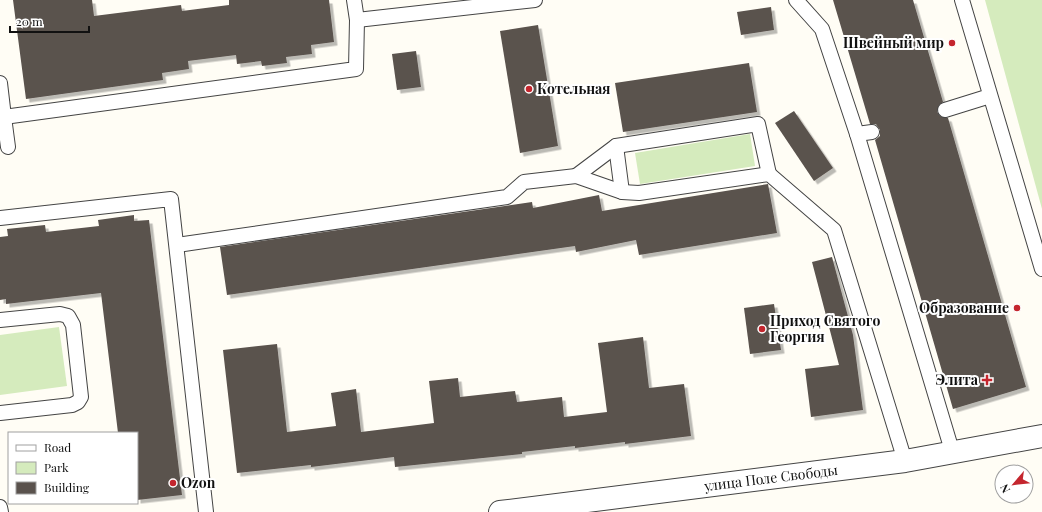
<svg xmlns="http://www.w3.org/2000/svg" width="1042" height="512" font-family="'Playfair Display',serif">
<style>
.green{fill:#d5ebbd}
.building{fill:#5a524d;filter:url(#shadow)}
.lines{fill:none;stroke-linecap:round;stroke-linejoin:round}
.lane-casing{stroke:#444;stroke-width:16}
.street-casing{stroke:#444;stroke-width:24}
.lane{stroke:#fff;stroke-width:14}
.street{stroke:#fff;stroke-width:22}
.poi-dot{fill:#c4262e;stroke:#fff;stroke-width:1.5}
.labels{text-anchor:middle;stroke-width:4;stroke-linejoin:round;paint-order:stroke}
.poi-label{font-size:14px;font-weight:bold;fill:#111;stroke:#fff;text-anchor:end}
.street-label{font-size:14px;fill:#111;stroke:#fff}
</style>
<defs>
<filter id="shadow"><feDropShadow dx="3.5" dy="3.5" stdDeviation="0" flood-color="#0004"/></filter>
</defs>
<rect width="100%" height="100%" fill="#fffdf5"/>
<g class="green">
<path d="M 985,0 L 1042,0 L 1042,209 Z"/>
<path d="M 750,134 L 755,166 L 640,184 L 635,153 Z"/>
<path d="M 59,327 L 67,386 L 0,395 L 0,335 Z"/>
</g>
<g class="building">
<path d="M 13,0 L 92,0 L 94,16 L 181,5 L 182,11 L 229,5 L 229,0 L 329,0 L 334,42 L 311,45 L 312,54 L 286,57 L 287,63 L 262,66 L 261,61 L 237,64 L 236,55 L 188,61 L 189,69 L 162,73 L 163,80 L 26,99 Z"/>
<path d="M 833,0 L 913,0 L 943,102 L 939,105 L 937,112 L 940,116 L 948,118 L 1026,387 L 953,409 L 875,140 L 880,136 L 880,130 L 876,124 L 870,124 Z"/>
<path d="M 771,7 L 774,30 L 741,35 L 737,12 Z"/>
<path d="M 538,25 L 558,146 L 520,153 L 500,31 Z"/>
<path d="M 416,51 L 421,87 L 397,90 L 392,54 Z"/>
<path d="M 749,63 L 757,112 L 623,132 L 615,83 Z"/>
<path d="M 794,111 L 833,168 L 814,181 L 775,123 Z"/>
<path d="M 768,184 L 777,233 L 639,255 L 636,240 L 576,252 L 575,246 L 227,295 L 220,247 L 532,202 L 533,208 L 599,195 L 602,211 Z"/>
<path d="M 134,215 L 134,221 L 149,220 L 182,495 L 137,500 L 137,433 L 118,433 L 101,293 L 6,304 L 6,299 L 0,300 L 0,237 L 8,236 L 7,229 L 45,225 L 46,232 L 99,226 L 98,220 Z"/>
<path d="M 832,257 L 853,335 L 863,410 L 811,417 L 805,369 L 839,365 L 812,262 Z"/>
<path d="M 774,304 L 781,350 L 750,354 L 744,308 Z"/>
<path d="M 643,337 L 649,388 L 684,384 L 691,436 L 625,444 L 625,442 L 575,448 L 575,446 L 522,452 L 522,454 L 395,467 L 394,457 L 311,467 L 311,465 L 237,473 L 223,350 L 277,344 L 287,432 L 336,426 L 331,393 L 356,389 L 361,432 L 434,423 L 429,381 L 458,378 L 460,397 L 515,391 L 517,402 L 562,397 L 564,417 L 607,412 L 598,343 Z"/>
</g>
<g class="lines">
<g class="lane-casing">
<g id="lane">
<path d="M 796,0 L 822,29 L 857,134 L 872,132"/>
<path d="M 962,0 L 1042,269"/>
<path d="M 357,20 L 535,0"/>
<path d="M 0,83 L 4,117 L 356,69 L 357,20 L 354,0"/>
<path d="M 945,110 L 990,96"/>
<path d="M 4,117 L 8,147"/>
<path d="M 857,134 L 953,454"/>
<path d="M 616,146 L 622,192"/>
<path d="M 576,176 L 616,146 L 758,124 L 769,174"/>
<path d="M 0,218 L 171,199 L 206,512"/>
<path d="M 177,245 L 507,197 L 524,182 L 576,176 L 622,192 L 639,193 L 769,174 L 834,230 L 905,461"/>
<path d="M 0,320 L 60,314 L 68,316 L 73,325 L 81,397 L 78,402 L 72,405 L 0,413"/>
<path d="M 0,507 L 1,512"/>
</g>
</g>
<g class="street-casing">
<path id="street" d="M 500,512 L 905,461 L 1042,436"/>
</g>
<use href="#lane" class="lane"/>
<use href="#street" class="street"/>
</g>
<g class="poi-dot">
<circle cx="952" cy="43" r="4"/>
<circle cx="529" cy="89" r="4"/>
<circle cx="1017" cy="308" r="4"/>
<circle cx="762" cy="329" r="4"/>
<path d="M985 374h4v4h4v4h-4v4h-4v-4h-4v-4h4z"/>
<circle cx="173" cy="483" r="4"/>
</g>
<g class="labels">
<g class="poi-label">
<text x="944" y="48">Швейный мир</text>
<text x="537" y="94" text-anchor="start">Котельная</text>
<text x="1009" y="313">Образование</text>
<text x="770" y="326" text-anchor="start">Приход Святого<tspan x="770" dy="16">Георгия</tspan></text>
<text x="978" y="385">Элита</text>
<text x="181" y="488" text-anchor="start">Ozon</text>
</g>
<g class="street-label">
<text transform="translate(771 478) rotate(-7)" y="5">улица Поле Свободы</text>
</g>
</g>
<rect x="8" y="432" width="130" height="72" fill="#ffffff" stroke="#a0a0a0"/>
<rect x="16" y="445" width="20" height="6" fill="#ffffff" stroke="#a0a0a0"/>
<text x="44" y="452" font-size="12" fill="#111111">Road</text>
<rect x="16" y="462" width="20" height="12" fill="#d5ebbd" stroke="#a0a0a0"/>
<text x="44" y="472" font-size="12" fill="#111111">Park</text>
<rect x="16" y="482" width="20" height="12" fill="#5a524d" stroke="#a0a0a0"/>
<text x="44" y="492" font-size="12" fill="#111111">Building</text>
<g transform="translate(1014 484) rotate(242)"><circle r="19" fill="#ffffff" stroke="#a0a0a0"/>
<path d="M0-3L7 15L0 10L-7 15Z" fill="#c4262e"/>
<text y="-6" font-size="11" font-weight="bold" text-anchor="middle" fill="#111111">N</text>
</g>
<path d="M10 26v6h79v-6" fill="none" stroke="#111111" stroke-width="2"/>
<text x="16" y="26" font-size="12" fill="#111111" stroke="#ffffff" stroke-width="3" paint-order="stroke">20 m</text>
</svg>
